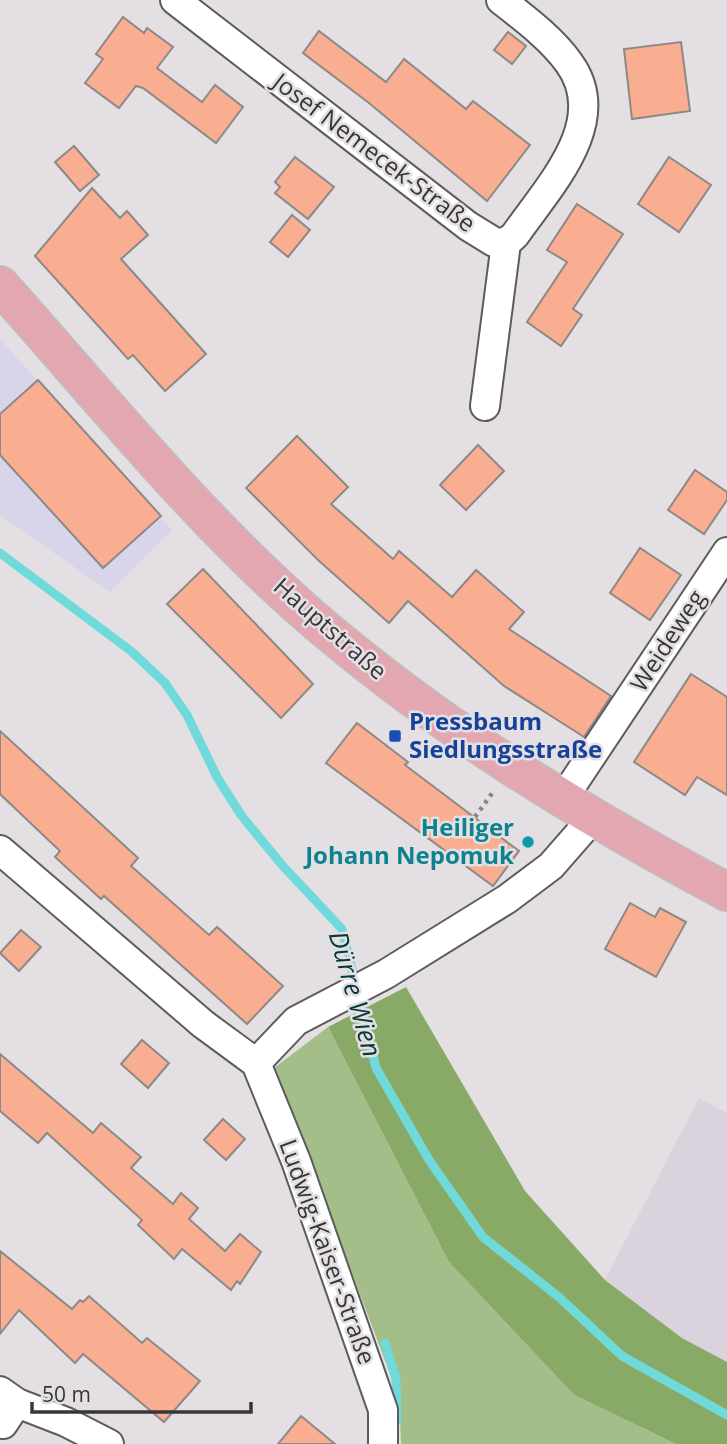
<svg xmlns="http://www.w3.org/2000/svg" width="727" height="1444" font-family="'Open Sans',sans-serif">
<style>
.built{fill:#dad2dc}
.industrial{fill:#d8d4e9}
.green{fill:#a4be89}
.forest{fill:#89aa67}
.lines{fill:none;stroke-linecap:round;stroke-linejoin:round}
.stream{stroke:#70dada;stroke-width:9}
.building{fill:#faae91;stroke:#8d8987;stroke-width:2}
.minor-casing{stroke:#5d5b5e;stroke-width:32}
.major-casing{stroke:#bfbfbf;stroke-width:40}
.path{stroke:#868487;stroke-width:4.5;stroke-dasharray:3.5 5;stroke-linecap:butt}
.minor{stroke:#fff;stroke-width:28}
.major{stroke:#e3a7b2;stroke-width:37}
.transit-dot{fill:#1a4fb4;stroke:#e3dfe3;stroke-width:2.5}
.culture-dot{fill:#0f9aa8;stroke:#e3dfe3;stroke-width:2.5}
.labels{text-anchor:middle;stroke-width:5;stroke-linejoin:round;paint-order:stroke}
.street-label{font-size:24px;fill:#373638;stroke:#e3dfe3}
.transit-label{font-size:24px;font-weight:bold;fill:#164399;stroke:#e3dfe3;text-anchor:start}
.culture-label{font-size:24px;font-weight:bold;fill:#0d838f;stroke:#e3dfe3;text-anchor:end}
.water-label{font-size:26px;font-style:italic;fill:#043939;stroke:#e3dfe3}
</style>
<rect width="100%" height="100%" fill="#e3dfe3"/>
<path class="built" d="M 699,1098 L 727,1113 L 727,1362 L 682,1338 L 605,1280 Z"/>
<path class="industrial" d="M 0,339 L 172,530 L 110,592 L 0,515 Z"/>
<path class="green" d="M 328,1027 L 449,1262 L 574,1395 L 676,1444 L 401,1444 L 399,1397 L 274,1068 Z"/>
<path class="forest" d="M 406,987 L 525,1191 L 605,1280 L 682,1338 L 727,1362 L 727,1444 L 676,1444 L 574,1395 L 449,1262 L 328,1027 Z"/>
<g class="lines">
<g class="stream">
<path d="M 0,553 L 131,651 L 165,683 L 187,715 L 217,777 L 241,815 L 282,865 L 342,929 L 376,1068 L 429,1160 L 483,1237 L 560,1298 L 622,1356 L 727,1415"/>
<path d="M 385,1343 L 396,1379 L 397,1421"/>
</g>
</g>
<g class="building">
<path d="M 123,17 L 144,33 L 147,28 L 173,47 L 157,68 L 202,102 L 215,85 L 243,107 L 216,143 L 143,88 L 136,86 L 119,108 L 85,83 L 103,59 L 96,54 Z"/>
<path d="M 319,31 L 386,82 L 404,59 L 466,109 L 473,101 L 530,145 L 487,201 L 369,103 L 303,53 Z"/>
<path d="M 508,32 L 526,46 L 512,64 L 494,50 Z"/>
<path d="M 681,42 L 690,111 L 632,119 L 624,49 Z"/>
<path d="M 74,146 L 99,175 L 80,191 L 55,162 Z"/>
<path d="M 295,157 L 334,187 L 308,219 L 275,193 L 280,187 L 275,182 Z"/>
<path d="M 669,157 L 711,185 L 679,232 L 638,204 Z"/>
<path d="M 92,188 L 120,218 L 127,211 L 148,235 L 121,259 L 206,354 L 165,391 L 133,355 L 128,359 L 35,256 Z"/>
<path d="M 577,204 L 623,234 L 573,309 L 582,315 L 561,346 L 527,322 L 567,262 L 547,250 Z"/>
<path d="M 292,215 L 310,230 L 288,257 L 270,242 Z"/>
<path d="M 38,380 L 161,516 L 103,568 L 0,455 L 0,414 Z"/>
<path d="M 297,436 L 348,487 L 331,504 L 393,559 L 399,551 L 452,597 L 476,570 L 524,612 L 509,629 L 611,696 L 584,737 L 504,686 L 408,601 L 389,623 L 318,560 L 246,488 Z"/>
<path d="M 478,445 L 504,471 L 466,510 L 440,485 Z"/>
<path d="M 695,470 L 727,492 L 727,500 L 704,534 L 668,510 Z"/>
<path d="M 640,548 L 681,575 L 650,620 L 610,593 Z"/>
<path d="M 203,569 L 313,684 L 281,718 L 167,604 Z"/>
<path d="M 691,674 L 727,697 L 727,795 L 697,777 L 685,795 L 634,762 Z"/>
<path d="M 357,723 L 408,762 L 405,765 L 519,851 L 493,886 L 326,763 Z"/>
<path d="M 0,731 L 138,858 L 131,866 L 209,935 L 217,927 L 283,986 L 247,1024 L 104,896 L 101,899 L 55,857 L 60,851 L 0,794 Z"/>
<path d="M 630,903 L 655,917 L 660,908 L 686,922 L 656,977 L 605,949 Z"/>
<path d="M 21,930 L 41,947 L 19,971 L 0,953 Z"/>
<path d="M 142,1040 L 169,1063 L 148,1088 L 121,1064 Z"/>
<path d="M 0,1054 L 93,1133 L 101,1123 L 141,1157 L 131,1168 L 173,1204 L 181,1193 L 198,1208 L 189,1219 L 225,1251 L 240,1234 L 261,1252 L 240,1284 L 237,1281 L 231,1290 L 182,1249 L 174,1259 L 138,1225 L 142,1220 L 47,1133 L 38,1143 L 0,1111 Z"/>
<path d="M 223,1119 L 245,1139 L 226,1160 L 204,1140 Z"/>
<path d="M 0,1251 L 72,1309 L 80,1300 L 83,1302 L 89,1296 L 142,1343 L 147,1338 L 200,1381 L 164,1422 L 83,1354 L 75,1363 L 19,1310 L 0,1334 Z"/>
<path d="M 301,1416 L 335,1444 L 278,1444 Z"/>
</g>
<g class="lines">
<g class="minor-casing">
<g id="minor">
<path d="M 175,0 L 468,226 L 494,242 L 506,243 L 515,235 C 548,187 612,122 569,63 C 552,39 524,18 501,0"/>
<path d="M 485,406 L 506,243"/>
<path d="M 562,800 L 727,552"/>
<path d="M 0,850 L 203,1024 L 256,1063 L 296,1161 L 383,1410 L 383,1444"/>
<path d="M 256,1063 L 296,1021 L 386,974 L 507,899 L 551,866 L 593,818"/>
<path d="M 0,1391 L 17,1403 L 66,1422 L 109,1444"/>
<path d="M 3,1424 L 17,1403"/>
</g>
</g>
<g class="major-casing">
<path id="major" d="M 0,285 C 101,398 198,519 312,618 C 440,728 579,813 727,892"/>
</g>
<path class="path" d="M 475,817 L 493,792"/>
<use href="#minor" class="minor"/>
<use href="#major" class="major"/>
</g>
<rect class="transit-dot" x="388" y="729" width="14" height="14" rx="3.5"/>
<circle class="culture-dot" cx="528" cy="842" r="7"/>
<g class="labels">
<g class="street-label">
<text transform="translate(374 153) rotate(37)" y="8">Josef Nemecek-Straße</text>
<text transform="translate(330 629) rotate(41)" y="8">Hauptstraße</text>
<text transform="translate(668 641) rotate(-57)" y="8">Weideweg</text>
<text transform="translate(327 1252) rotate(70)" y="8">Ludwig-Kaiser-Straße</text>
</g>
<g class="transit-label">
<text x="409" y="730">Pressbaum<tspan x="409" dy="28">Siedlungsstraße</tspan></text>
</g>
<g class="culture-label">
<text x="514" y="836">Heiliger<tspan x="514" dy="28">Johann Nepomuk</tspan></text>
</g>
<g class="water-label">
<text transform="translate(355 994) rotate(74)" y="9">Dürre Wien</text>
</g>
</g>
<path d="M32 1402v10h219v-10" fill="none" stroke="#373638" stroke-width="3.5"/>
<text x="42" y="1402" font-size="21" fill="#373638" stroke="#e3dfe3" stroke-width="5" paint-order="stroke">50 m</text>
</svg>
